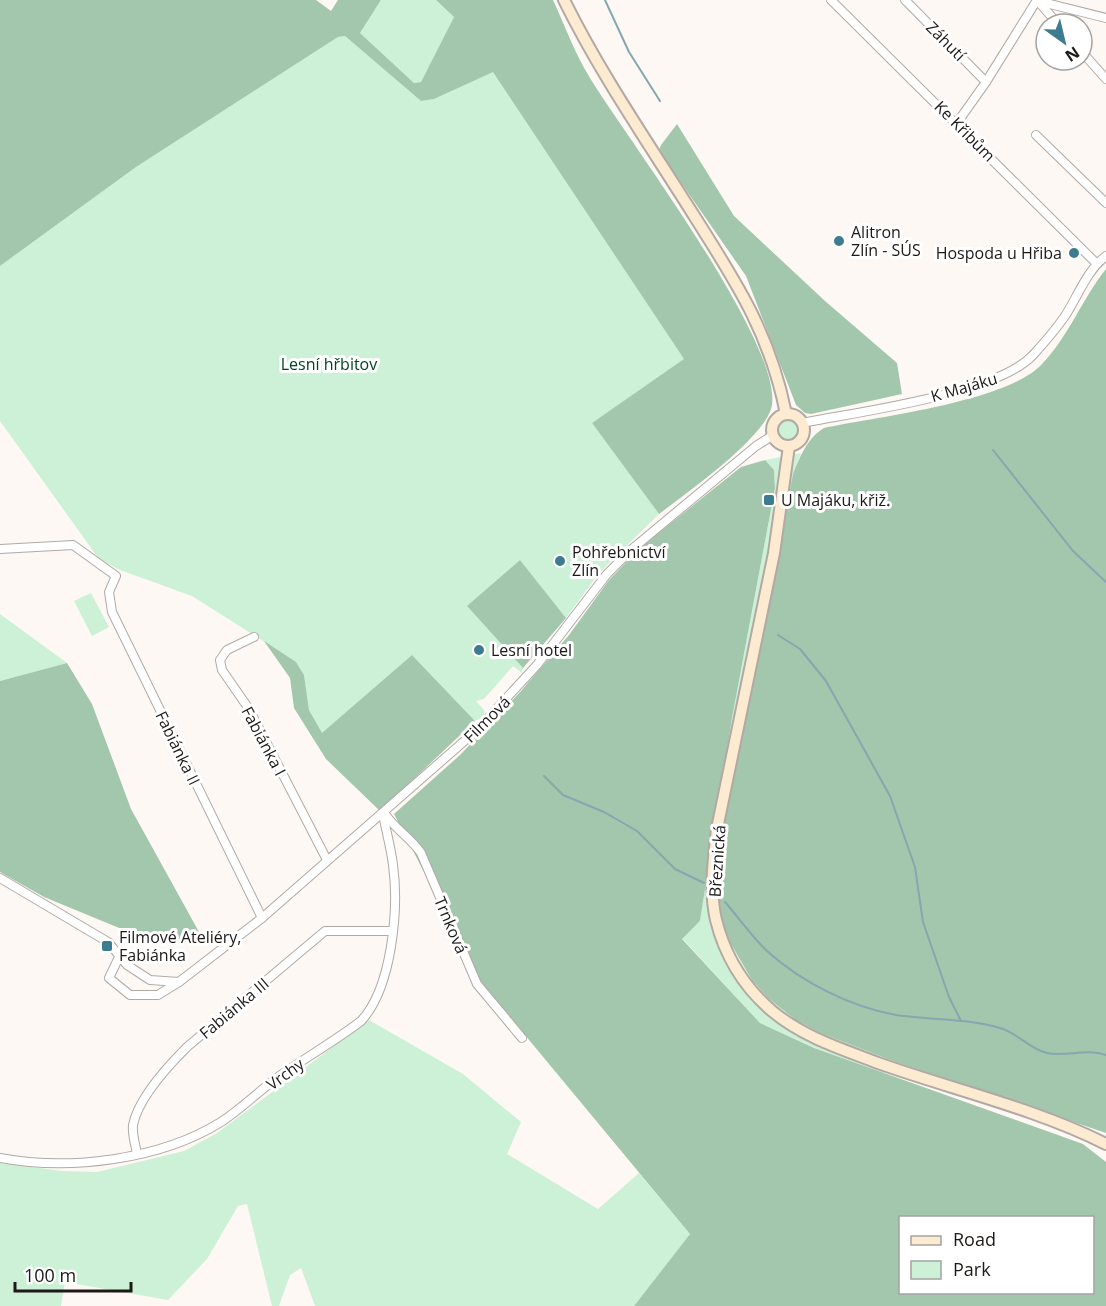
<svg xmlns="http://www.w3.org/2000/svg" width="1106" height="1306" font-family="'Open Sans',sans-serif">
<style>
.green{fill:#ccf1d6}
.forest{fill:#a2c7ac;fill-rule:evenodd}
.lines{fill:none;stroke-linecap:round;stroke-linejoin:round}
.stream{stroke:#85a7b0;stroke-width:2}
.street-casing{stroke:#b2a9a4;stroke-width:10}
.secondary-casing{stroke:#b2a9a4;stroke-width:14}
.street{stroke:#fff;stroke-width:8}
.secondary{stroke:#fdebd1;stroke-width:10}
.poi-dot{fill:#3d7b90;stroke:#fff;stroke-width:2}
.labels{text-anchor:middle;stroke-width:6;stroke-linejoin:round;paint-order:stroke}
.street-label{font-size:16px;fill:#1c1917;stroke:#fff}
.poi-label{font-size:16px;fill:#1c1917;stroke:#fff;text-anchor:start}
.park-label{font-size:16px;fill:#024422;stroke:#fff}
</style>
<rect width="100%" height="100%" fill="#fef8f5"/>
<g class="green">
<path d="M 381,0 L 436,0 L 454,17 L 421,82 L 414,83 L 360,33 Z"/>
<path d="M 345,36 L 421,101 L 434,99 L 493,71 L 685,360 L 592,423 L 659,514 L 599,573 L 566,618 L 520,560 L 468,607 L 523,668 L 522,673 L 513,666 L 484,699 L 476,701 L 484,710 L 485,716 L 475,721 L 412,655 L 322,734 L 309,710 L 304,675 L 296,662 L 192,596 L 120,570 L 99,559 L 0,421 L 0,266 L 136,167 L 338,37 Z"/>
<circle cx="788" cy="430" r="11"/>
<path d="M 801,453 L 793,474 L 757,660 L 723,924 C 756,1012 810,1028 890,1060 L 884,1073 L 814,1048 L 760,1023 L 682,938 L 700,921 L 732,718 L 775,488 L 774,470 L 765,460 Z"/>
<path d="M 91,593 L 109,627 L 92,636 L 74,601 Z"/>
<path d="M 0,614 L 67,663 L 0,681 Z"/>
<path d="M 369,1020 L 463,1074 L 521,1122 L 507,1154 L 598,1209 L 639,1173 L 690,1234 L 634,1306 L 315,1306 L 301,1268 L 290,1275 L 279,1306 L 272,1306 L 247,1204 L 238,1206 L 207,1259 L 168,1300 L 65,1282 L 61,1306 L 0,1306 L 0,1163 L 63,1171 L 97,1172 L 184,1151 L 217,1133 Z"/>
</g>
<g class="forest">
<path d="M 0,0 L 316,0 L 331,11 L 338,0 L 381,0 L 360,33 L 414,83 L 421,82 L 454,17 L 436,0 L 553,0 C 565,26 575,54 590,78 C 628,140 781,341 772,405 C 767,437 685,494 659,514 L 592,423 L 684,359 L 493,72 L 434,99 L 421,101 L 345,36 L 338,37 L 136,167 L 0,266 Z"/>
<path d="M 677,124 L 734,216 L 825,301 L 897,363 L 902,394 L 811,414 L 805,413 L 796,405 L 746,276 L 659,151 L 661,145 Z"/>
<path d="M 1106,269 L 1106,1133 L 890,1060 L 821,1033 L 796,1020 L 768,998 L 752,980 L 731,944 L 723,924 L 717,891 L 718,862 L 729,789 L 793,474 C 800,457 807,438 824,428 C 877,417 1007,402 1042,364 C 1069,336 1082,299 1106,269 Z"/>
<path d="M 765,460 L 774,470 L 775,488 L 732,718 L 700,921 L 682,939 L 760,1023 L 814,1048 L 1083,1144 L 1106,1162 L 1106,1306 L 634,1306 L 690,1234 L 481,982 L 394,814 L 460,755 L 521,691 L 569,635 L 609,580 L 641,547 L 741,467 ZM 900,1218 L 1092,1218 L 1092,1292 L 900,1292 Z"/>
<path d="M 520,560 L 566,618 L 523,668 L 467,606 Z"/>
<path d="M 264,641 L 296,662 L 304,675 L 309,710 L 322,733 L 412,655 L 475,721 L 380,811 L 326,759 L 294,708 L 290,678 Z"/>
<path d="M 67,663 L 92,704 L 131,809 L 204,941 L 158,944 L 44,897 L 0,872 L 0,681 Z"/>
</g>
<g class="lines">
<g class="stream">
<path d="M 605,0 L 629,52 L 660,101"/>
<path d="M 993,450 L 1073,551 L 1106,582"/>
<path d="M 778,635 L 800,649 L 826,681 L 890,796 L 915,867 L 923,922 L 949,997 L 961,1021"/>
<path d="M 544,776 L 563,795 L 604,812 L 637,831 L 675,869 L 704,883"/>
<path d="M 725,902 C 739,918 752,937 767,951 C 801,982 851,1007 896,1015 C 930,1020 966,1018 1000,1028 C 1018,1033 1029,1049 1047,1053 C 1066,1057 1087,1048 1106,1055"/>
</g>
<g class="street-casing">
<g id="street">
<path d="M 831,0 L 1096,263"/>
<path d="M 905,0 L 986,82"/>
<path d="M 1038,1 L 1106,18"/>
<path d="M 1082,52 L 1106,79"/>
<path d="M 957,123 L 986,82 L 1037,0 L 1058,24"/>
<path d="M 1036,135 L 1106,203"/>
<path d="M 802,423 C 857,412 997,394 1033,355 C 1044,343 1056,329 1065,316 C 1078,296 1087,270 1106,256"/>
<path d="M 0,549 L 73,545 L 116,576 L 109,592 L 112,612 L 262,918"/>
<path d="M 254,637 L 227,650 L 220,660 L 222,670 L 249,709 L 327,860"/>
<path d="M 385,814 C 395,829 411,838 421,853 L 477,984 L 522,1038"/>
<path d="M 0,878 L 108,942 L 127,965 L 150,980 L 179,982"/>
<path d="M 120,955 L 109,978 L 130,995 L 158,995 L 179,982 L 262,918 L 477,730 L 537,665 L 607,574 L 632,549 L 756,446 L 772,436"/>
<path d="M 137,1153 C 135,1144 132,1134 133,1125 C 138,1099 169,1065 187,1047 L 325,931 L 391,931"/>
<path d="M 0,1158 C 69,1171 160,1160 221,1122 C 241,1109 258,1092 278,1077 C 305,1058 335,1041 361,1021 C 392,988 399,909 393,865 C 391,848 386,831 383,814"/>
</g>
</g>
<g class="secondary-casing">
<g id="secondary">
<path d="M 564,0 C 601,75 649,144 693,214 C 736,282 770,333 786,414"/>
<circle cx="788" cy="430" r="16"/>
<path d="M 789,446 L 774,553 L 717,829 C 714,858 709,890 716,920 C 725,956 744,987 772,1011 C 803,1037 842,1049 878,1063 C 954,1090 1034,1108 1106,1144"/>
</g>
</g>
<use href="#street" class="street"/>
<use href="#secondary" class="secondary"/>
</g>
<g class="poi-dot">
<circle cx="839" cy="241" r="6"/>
<circle cx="1074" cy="253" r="6"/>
<rect x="763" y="494" width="12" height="12" rx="3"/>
<circle cx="560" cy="561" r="6"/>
<circle cx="479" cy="650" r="6"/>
<rect x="101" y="940" width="12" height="12" rx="3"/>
</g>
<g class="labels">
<g class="street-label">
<text transform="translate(946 41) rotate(45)" y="6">Záhutí</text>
<text transform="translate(965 131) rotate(45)" y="6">Ke Křibům</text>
<text transform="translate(964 387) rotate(-16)" y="6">K Majáku</text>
<text transform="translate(487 719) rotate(-45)" y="6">Filmová</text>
<text transform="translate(264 741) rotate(62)" y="6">Fabiánka I</text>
<text transform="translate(178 748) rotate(64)" y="6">Fabiánka II</text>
<text transform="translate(717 861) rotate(-86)" y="6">Březnická</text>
<text transform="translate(451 925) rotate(67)" y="6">Trnková</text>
<text transform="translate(234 1008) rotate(-40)" y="6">Fabiánka III</text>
<text transform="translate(285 1074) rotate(-36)" y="6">Vrchy</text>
</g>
<g class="poi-label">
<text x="851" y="238">Alitron<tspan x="851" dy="18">Zlín - SÚS</tspan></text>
<text x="1062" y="259" text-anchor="end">Hospoda u Hřiba</text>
<text x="781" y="506">U Majáku, křiž.</text>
<text x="572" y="558">Pohřebnictví<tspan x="572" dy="18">Zlín</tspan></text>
<text x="491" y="656">Lesní hotel</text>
<text x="119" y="943">Filmové Ateliéry,<tspan x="119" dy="18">Fabiánka</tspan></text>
</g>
<g class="park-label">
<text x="329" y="370">Lesní hřbitov</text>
</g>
</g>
<rect x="899" y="1216" width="195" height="78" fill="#ffffff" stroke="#a4a3a2" stroke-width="1.5"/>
<rect x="911" y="1236" width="30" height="9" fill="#fdebd1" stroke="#a4a3a2" stroke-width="1.5"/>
<text x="953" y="1246" font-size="18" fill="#1c1917">Road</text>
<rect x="911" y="1261" width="30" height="18" fill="#ccf1d6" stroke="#a4a3a2" stroke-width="1.5"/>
<text x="953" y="1276" font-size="18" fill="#1c1917">Park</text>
<g transform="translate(1064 42) rotate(146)"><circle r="28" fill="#ffffff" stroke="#a4a3a2" stroke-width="1.5"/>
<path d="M0-4.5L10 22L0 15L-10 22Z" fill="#3d7b90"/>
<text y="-9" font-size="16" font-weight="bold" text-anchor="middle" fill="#1c1917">N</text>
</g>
<path d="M15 1282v9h116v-9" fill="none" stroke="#1c1917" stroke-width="3"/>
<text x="24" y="1282" font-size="18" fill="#1c1917" stroke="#ffffff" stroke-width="4.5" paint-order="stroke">100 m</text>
</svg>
